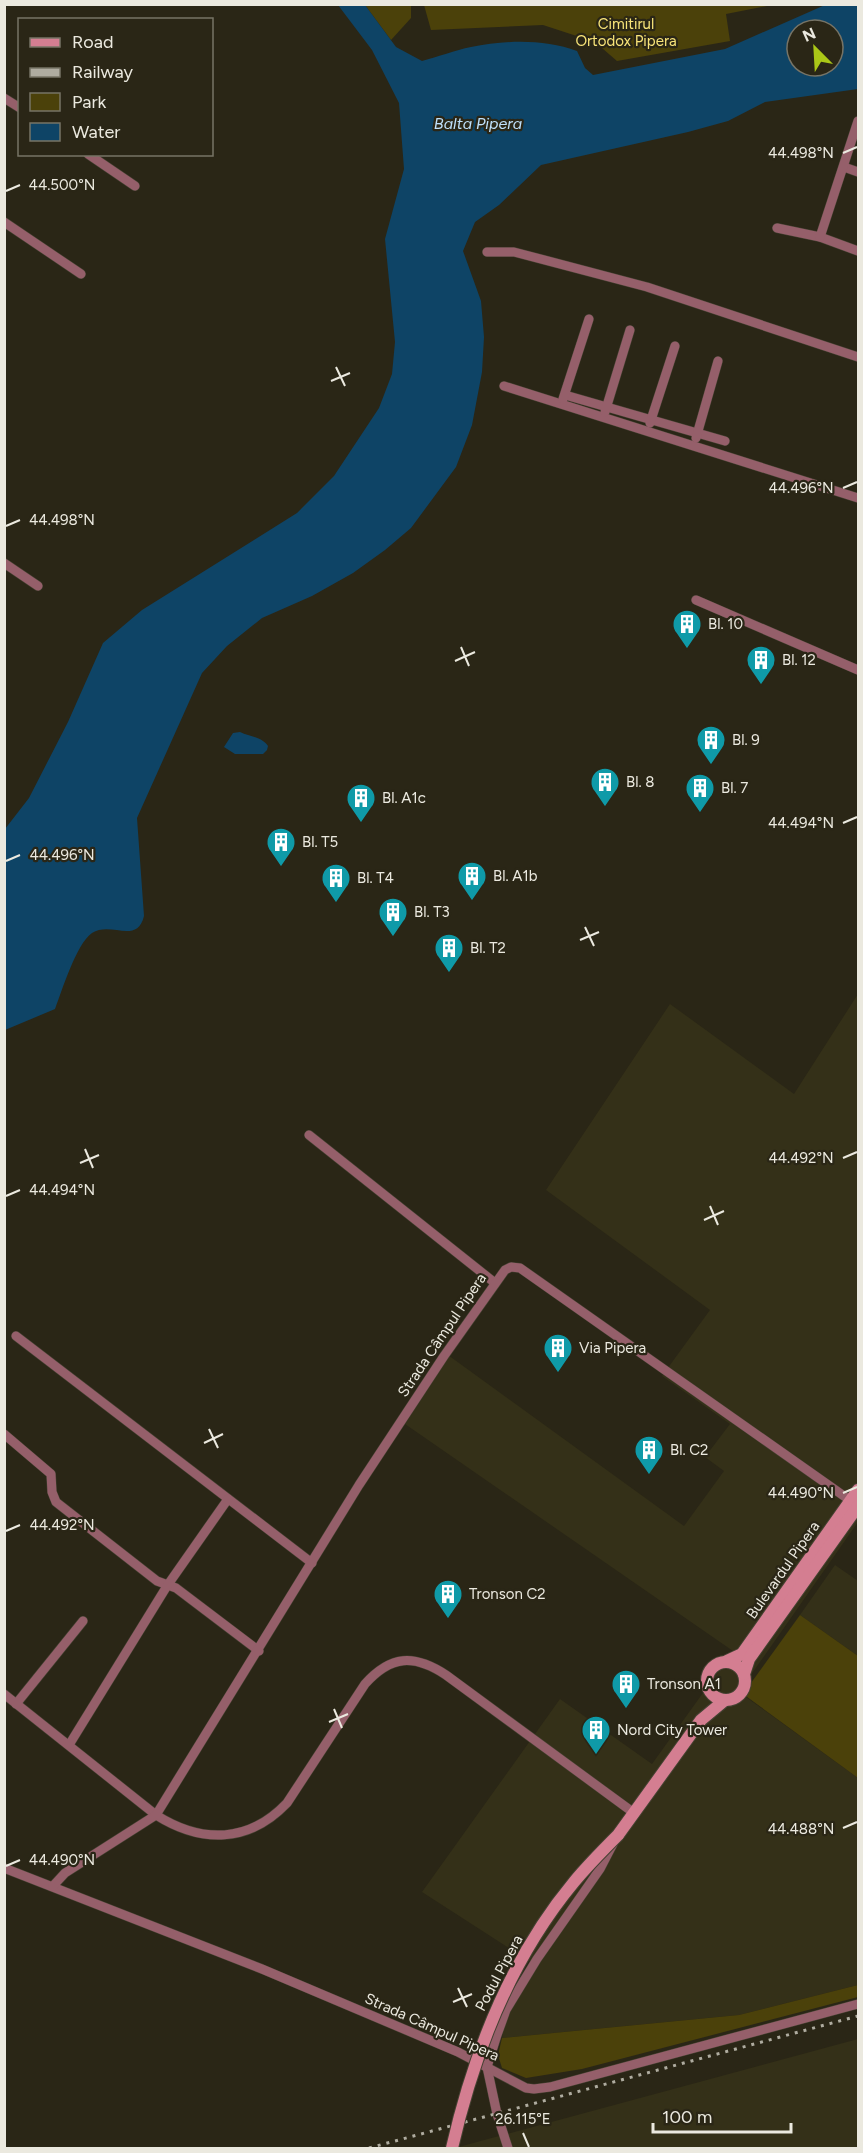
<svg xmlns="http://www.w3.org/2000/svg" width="863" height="2153" font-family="Figtree,sans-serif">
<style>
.built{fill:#343018}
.green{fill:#4b410a}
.water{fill:#0e4466;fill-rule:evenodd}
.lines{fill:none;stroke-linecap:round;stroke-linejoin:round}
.street-casing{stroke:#454132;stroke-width:10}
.secondary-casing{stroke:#454132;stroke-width:14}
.street{stroke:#955f6a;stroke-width:9}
.secondary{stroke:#d47e91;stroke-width:12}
.rail{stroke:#afaca0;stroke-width:3;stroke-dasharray:3 6;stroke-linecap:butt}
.secondary-bridge-casing{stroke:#454132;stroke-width:14;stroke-linecap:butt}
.secondary-bridge{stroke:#d47e91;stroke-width:12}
.ticks{fill:none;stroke:#ebe9df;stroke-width:2}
.labels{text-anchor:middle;stroke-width:4.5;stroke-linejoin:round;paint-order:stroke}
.park-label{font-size:15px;fill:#f8e479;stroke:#2a2616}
.poi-label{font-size:15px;fill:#ebe9df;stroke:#2a2616;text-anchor:start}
.street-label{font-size:15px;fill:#ebe9df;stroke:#2a2616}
.water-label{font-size:16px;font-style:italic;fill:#bfe1fc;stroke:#2a2616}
.ticks-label{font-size:15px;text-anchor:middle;fill:#ebe9df;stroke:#2a2616;stroke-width:4.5;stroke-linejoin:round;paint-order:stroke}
</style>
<rect width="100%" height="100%" fill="#2a2616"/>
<g class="built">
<path d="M 858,994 L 858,1522 L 739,1692 L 858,1778 L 858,1985 L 739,2015 L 502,2038 L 505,2022 L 513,2004 L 537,1966 L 422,1892 L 560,1699 L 652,1764 L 733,1651 L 405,1424 L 448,1355 L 684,1526 L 724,1471 L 705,1457 L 730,1424 L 662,1376 L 710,1310 L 546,1190 L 670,1004 L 794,1094 Z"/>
<path d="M 835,1565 L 858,1581 L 858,1656 L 800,1615 Z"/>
<path d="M 858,2039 L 858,2148 L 455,2148 Z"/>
</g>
<g class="green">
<path d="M 365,5 L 411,5 L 411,18 L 391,40 Z"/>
<path d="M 424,5 L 424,4 L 772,5 L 726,14 L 730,41 L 617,61 L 595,42 L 543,25 L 431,30 Z"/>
<path d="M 800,1615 L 858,1656 L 858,1778 L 743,1694 Z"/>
<path d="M 858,1985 L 858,1997 L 582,2069 L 526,2078 L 502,2068 L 498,2055 L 502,2038 L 739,2015 Z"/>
</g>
<g class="water">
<path d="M 338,5 L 365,5 L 396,47 L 422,61 C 438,57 455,50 471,47 C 505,40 545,39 577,51 L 585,68 L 593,75 L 725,49 L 825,5 L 858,5 L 858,89 L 765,102 L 728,121 L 688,132 L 541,165 L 499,205 L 475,222 L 463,251 L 481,301 L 484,337 L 482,372 L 472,425 L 456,467 L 411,528 L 385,550 L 353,573 L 312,596 L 262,618 L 227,646 L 202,673 L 137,818 L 144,916 C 137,945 111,921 92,933 C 76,944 62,991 55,1009 L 5,1030 L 5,829 L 29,798 L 68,722 L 103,643 L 142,610 L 297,513 L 334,476 L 379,408 L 392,374 L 395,342 L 385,239 L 404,169 L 399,103 L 372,50 ZM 797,30 L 833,30 L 833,66 L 797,66 Z"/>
<path d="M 240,732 C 250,737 261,736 268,746 L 267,750 L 263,754 L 235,754 L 224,747 L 233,733 Z"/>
</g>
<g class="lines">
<g class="street-casing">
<g id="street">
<path d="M 4,98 L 20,108"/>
<path d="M 88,154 L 135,186"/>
<path d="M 844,167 L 858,172"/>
<path d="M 4,222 L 81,274"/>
<path d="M 777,228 L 820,237 L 858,251"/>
<path d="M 820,237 L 858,121"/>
<path d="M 487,252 L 514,252 L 647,287 L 858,357"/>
<path d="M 504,386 L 858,498"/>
<path d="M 565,395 L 725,441"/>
<path d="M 563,399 L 589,319"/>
<path d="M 605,412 L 630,330"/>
<path d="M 650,423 L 675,346"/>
<path d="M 696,438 L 718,361"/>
<path d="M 4,563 L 38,586"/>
<path d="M 696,600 L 858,670"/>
<path d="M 309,1135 L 495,1283"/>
<path d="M 16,1336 L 312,1563"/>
<path d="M 4,1434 L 51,1474 L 52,1492 L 56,1502 L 157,1581 L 176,1588 L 259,1651"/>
<path d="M 4,1694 L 156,1815 C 202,1844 249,1843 287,1803 L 365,1684 C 391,1655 414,1654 446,1675 L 634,1813"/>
<path d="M 16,1704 L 83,1621"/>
<path d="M 69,1745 L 167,1586 L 228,1499"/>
<path d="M 4,1868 L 262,1969 L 458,2052 L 526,2088 L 534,2089 L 550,2087 L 858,2004"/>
<path d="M 53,1886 L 65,1873 L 156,1815 L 359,1485 L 444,1356 L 505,1270 L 511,1267 L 520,1268 L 851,1501"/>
<path d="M 508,2148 L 497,2114 L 487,2067 L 497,2035 L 506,2010 L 537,1959 L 600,1869 L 613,1844"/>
</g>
</g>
<g class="secondary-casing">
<g id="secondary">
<path d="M 727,1661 L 742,1654 L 858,1490"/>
<circle cx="726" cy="1681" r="19"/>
<path d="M 744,1674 L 749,1659 L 858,1506"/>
<path d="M 618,1835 L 701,1720 L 725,1700"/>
</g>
</g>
<use href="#street" class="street"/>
<use href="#secondary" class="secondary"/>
<path class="rail" d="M 369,2148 L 858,2016"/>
<g class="secondary-bridge-casing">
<path id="secondary-bridge" d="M 452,2148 C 474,2052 510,1959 574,1882 C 588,1865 603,1850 618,1835"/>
</g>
<use href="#secondary-bridge" class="secondary-bridge"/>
</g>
<path class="ticks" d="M 843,153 L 857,147M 6,191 L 20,185M 336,367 L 345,386M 331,381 L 350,373M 843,488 L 857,482M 6,526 L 20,520M 461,647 L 469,666M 455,661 L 475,652M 843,823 L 857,817M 6,861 L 20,855M 585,927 L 594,946M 580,940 L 599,932M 85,1149 L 93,1168M 843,1158 L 857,1152M 80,1163 L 99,1155M 6,1196 L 20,1190M 710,1206 L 718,1225M 704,1220 L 724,1211M 209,1429 L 218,1448M 204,1443 L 223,1434M 843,1493 L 857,1487M 6,1531 L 20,1525M 334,1709 L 342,1728M 329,1722 L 348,1714M 843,1828 L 857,1822M 6,1866 L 20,1860M 458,1988 L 467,2007M 453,2002 L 472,1994M 523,2133 L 529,2147"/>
<defs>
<g id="building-pin" transform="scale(1.5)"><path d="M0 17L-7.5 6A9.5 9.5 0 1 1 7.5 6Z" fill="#0f9aa8" stroke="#2a2616"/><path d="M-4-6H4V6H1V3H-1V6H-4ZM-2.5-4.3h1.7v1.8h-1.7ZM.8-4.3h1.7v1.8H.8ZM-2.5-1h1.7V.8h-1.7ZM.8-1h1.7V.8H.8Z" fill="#fff"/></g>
</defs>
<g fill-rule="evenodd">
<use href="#building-pin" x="687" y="624"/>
<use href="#building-pin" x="761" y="660"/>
<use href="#building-pin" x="711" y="740"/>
<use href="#building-pin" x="605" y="782"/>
<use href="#building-pin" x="700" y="788"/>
<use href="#building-pin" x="361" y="798"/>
<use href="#building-pin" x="281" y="842"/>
<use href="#building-pin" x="472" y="876"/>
<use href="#building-pin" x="336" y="878"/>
<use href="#building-pin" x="393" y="912"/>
<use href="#building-pin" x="449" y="948"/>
<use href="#building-pin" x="558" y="1348"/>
<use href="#building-pin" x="649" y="1450"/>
<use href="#building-pin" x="448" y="1594"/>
<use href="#building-pin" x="626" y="1684"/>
<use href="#building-pin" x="596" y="1730"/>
</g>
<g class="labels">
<g class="park-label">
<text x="626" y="29">Cimitirul<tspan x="626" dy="17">Ortodox Pipera</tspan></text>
</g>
<g class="poi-label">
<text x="708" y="629">Bl. 10</text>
<text x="782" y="665">Bl. 12</text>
<text x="732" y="745">Bl. 9</text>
<text x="626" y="787">Bl. 8</text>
<text x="721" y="793">Bl. 7</text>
<text x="382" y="803">Bl. A1c</text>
<text x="302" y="847">Bl. T5</text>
<text x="493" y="881">Bl. A1b</text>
<text x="357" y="883">Bl. T4</text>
<text x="414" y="917">Bl. T3</text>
<text x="470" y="953">Bl. T2</text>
<text x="579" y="1353">Via Pipera</text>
<text x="670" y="1455">Bl. C2</text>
<text x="469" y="1599">Tronson C2</text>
<text x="647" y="1689">Tronson A1</text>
<text x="617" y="1735">Nord City Tower</text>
</g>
<g class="street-label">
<text transform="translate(442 1335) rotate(-56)" y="5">Strada Câmpul Pipera</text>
<text transform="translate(783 1570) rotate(-55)" y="5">Bulevardul Pipera</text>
<text transform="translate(499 1973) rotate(-62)" y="5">Podul Pipera</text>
<text transform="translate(432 2027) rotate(24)" y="5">Strada Câmpul Pipera</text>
</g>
<g class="water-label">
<text x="478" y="129">Balta Pipera</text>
</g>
</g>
<g class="ticks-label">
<text x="801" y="158">44.498°N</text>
<text x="62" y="190">44.500°N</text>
<text x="801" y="493">44.496°N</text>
<text x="62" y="525">44.498°N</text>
<text x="801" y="828">44.494°N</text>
<text x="62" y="860">44.496°N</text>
<text x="801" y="1163">44.492°N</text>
<text x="62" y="1195">44.494°N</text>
<text x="801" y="1498">44.490°N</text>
<text x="62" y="1530">44.492°N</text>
<text x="801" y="1834">44.488°N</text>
<text x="62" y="1865">44.490°N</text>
<text x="523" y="2124">26.115°E</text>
</g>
<rect width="863" height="2153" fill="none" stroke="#ebe9df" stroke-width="12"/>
<rect x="18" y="18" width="195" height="138" fill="#2a2616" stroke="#777466" stroke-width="1.5"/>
<rect x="30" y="38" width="30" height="9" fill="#d47e91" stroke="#777466" stroke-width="1.5"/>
<text x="72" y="48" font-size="18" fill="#ebe9df">Road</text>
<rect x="30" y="68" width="30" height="9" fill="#afaca0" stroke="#777466" stroke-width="1.5"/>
<text x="72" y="78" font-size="18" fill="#ebe9df">Railway</text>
<rect x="30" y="93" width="30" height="18" fill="#4b410a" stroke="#777466" stroke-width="1.5"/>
<text x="72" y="108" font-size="18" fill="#ebe9df">Park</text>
<rect x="30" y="123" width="30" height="18" fill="#0e4466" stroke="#777466" stroke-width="1.5"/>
<text x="72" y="138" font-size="18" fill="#ebe9df">Water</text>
<g transform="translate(815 48) rotate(336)"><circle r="28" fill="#2a2616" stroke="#777466" stroke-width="1.5"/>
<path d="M0-4.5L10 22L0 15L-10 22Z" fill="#aac717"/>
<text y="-9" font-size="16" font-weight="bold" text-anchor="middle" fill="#ebe9df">N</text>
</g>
<path d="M653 2123v9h138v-9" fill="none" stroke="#ebe9df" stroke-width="3"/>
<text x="662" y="2123" font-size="18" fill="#ebe9df" stroke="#2a2616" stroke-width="4.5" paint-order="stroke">100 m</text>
</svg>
